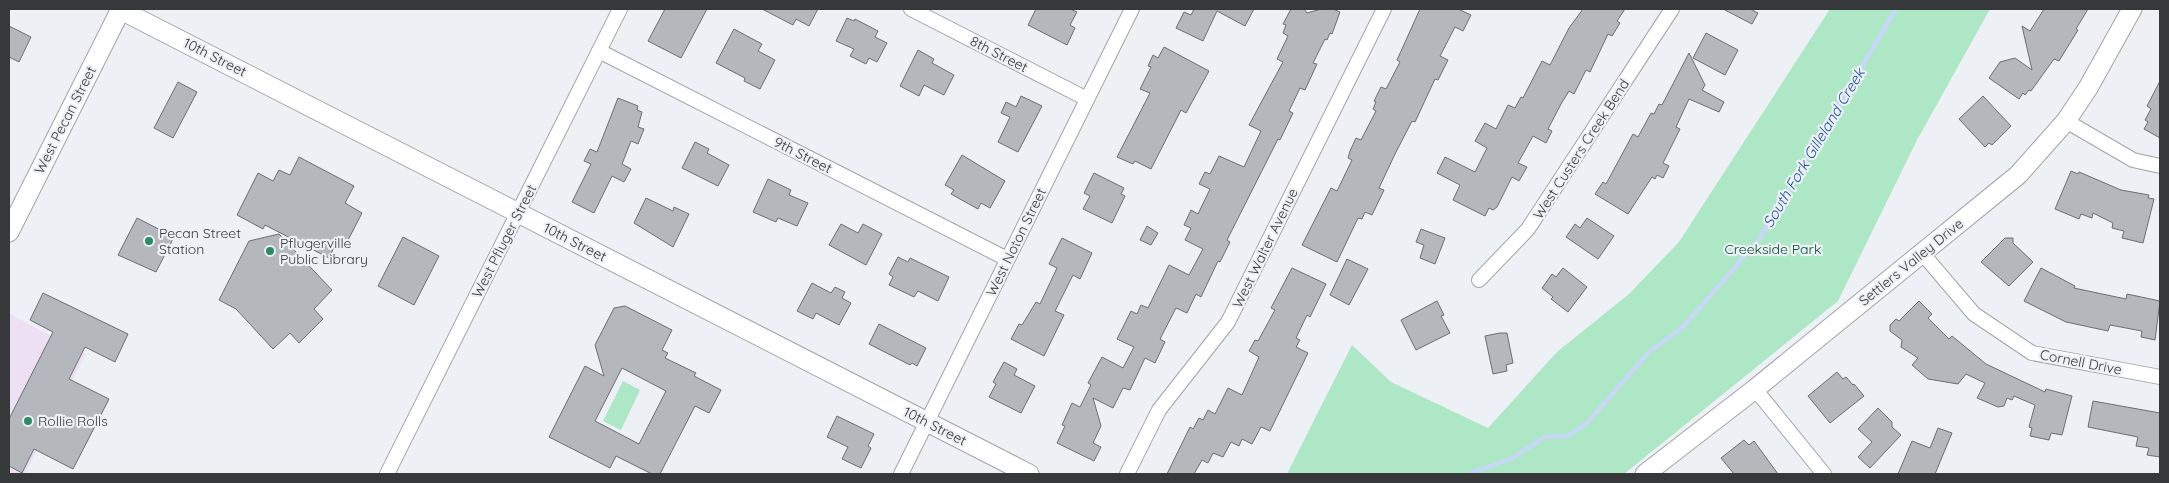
<svg xmlns="http://www.w3.org/2000/svg" width="2169" height="483" font-family="Quicksand,sans-serif">
<style>
.commercial{fill:#ede0f5}
.green{fill:#ade7c5}
.lines{fill:none;stroke-linecap:round;stroke-linejoin:round}
.stream{stroke:#c6d8f6;stroke-width:4.5}
.building{fill:#b4b7bb;stroke:#6c6f72;fill-rule:evenodd}
.street-casing{stroke:#a1a4a8;stroke-width:16}
.secondary-casing{stroke:#a1a4a8;stroke-width:21}
.street{stroke:#fff;stroke-width:14}
.secondary{stroke:#fff;stroke-width:19}
.poi-dot{fill:#2c8b63;stroke:#edf0f4;stroke-width:2}
.labels{text-anchor:middle;stroke-width:4.5;stroke-linejoin:round;paint-order:stroke}
.street-label{font-size:14px;fill:#373839;stroke:#edf0f4}
.poi-label{font-size:14px;fill:#373839;stroke:#edf0f4;text-anchor:start}
.park-label{font-size:14px;fill:#004d2e;stroke:#edf0f4}
.water-label{font-size:15px;font-style:italic;fill:#1d50a3;stroke:#edf0f4}
</style>
<rect width="100%" height="100%" fill="#edf0f4"/>
<path class="commercial" d="M 10,314 L 86,354 L 25,474 L 9,474 Z"/>
<g class="green">
<path d="M 1830,9 L 1990,9 L 1917,140 L 1838,301 L 1624,474 L 1287,474 L 1352,345 L 1391,382 L 1488,428 L 1557,352 L 1629,294 L 1679,242 Z"/>
<path d="M 623,381 L 640,390 L 621,430 L 603,421 Z"/>
</g>
<g class="lines">
<path class="stream" d="M 1468,474 L 1511,459 L 1545,437 L 1568,436 L 1587,423 L 1649,352 L 1682,328 L 1758,241 L 1896,9"/>
</g>
<g class="building">
<path d="M 665,9 L 707,9 L 681,58 L 648,41 Z"/>
<path d="M 762,9 L 818,9 L 809,26 L 796,19 L 793,25 Z"/>
<path d="M 1036,9 L 1070,9 L 1077,12 L 1070,25 L 1075,28 L 1067,45 L 1028,25 Z"/>
<path d="M 1194,9 L 1254,9 L 1245,26 L 1217,11 L 1203,41 L 1176,28 L 1184,12 L 1191,15 Z"/>
<path d="M 1291,9 L 1304,9 L 1307,13 L 1321,9 L 1333,9 L 1340,12 L 1332,34 L 1330,33 L 1327,40 L 1325,39 L 1313,63 L 1317,64 L 1305,90 L 1300,88 L 1289,111 L 1293,113 L 1280,140 L 1278,139 L 1227,240 L 1230,242 L 1220,262 L 1218,261 L 1201,297 L 1196,294 L 1187,313 L 1176,308 L 1160,339 L 1165,342 L 1155,363 L 1145,358 L 1130,390 L 1123,388 L 1113,408 L 1093,398 L 1101,426 L 1093,443 L 1101,447 L 1094,461 L 1057,443 L 1065,426 L 1062,425 L 1072,403 L 1080,407 L 1091,385 L 1088,383 L 1102,357 L 1123,368 L 1134,347 L 1117,339 L 1131,311 L 1137,314 L 1141,305 L 1148,308 L 1169,265 L 1189,275 L 1203,249 L 1185,240 L 1191,228 L 1184,225 L 1191,210 L 1198,214 L 1210,189 L 1199,184 L 1205,172 L 1210,174 L 1219,156 L 1244,167 L 1261,131 L 1249,125 L 1283,62 L 1277,59 L 1288,36 L 1283,33 L 1286,25 L 1283,24 Z"/>
<path d="M 1420,9 L 1458,9 L 1471,15 L 1463,31 L 1455,27 L 1440,56 L 1448,60 L 1438,80 L 1435,79 L 1415,122 L 1412,121 L 1395,154 L 1379,188 L 1384,190 L 1372,215 L 1365,212 L 1362,219 L 1358,218 L 1337,262 L 1302,245 L 1331,188 L 1337,191 L 1352,160 L 1348,158 L 1350,151 L 1356,138 L 1361,140 L 1376,111 L 1373,109 L 1376,102 L 1374,101 L 1381,87 L 1386,89 L 1400,62 L 1397,60 Z"/>
<path d="M 1583,9 L 1625,9 L 1617,21 L 1620,23 L 1612,36 L 1608,34 L 1590,72 L 1586,70 L 1574,94 L 1569,91 L 1561,104 L 1548,129 L 1552,131 L 1546,143 L 1533,136 L 1518,163 L 1527,167 L 1519,181 L 1512,177 L 1497,207 L 1493,210 L 1489,208 L 1485,216 L 1453,200 L 1460,185 L 1437,173 L 1445,157 L 1475,172 L 1487,148 L 1475,141 L 1485,123 L 1496,129 L 1508,105 L 1515,108 L 1521,97 L 1523,98 L 1542,61 L 1550,65 L 1569,28 Z"/>
<path d="M 1723,9 L 1750,9 L 1758,13 L 1752,24 Z"/>
<path d="M 2044,9 L 2088,9 L 2076,29 L 2078,30 L 2059,61 L 2054,59 L 2031,91 L 2029,90 L 2025,95 L 2023,93 L 2019,99 L 1989,78 L 2000,62 L 2015,58 L 2032,70 L 2022,26 L 2030,31 Z"/>
<path d="M 847,18 L 854,21 L 855,19 L 878,31 L 875,37 L 887,43 L 877,62 L 869,58 L 866,64 L 850,56 L 854,49 L 836,41 Z"/>
<path d="M 9,26 L 31,37 L 19,62 L 9,57 Z"/>
<path d="M 734,29 L 762,44 L 758,51 L 775,60 L 760,89 L 744,81 L 745,78 L 716,63 Z"/>
<path d="M 1706,33 L 1738,50 L 1725,75 L 1693,58 Z"/>
<path d="M 1164,47 L 1209,71 L 1186,113 L 1181,110 L 1151,169 L 1135,161 L 1133,164 L 1117,157 L 1150,93 L 1140,89 L 1151,67 L 1148,66 L 1153,55 L 1158,58 Z"/>
<path d="M 918,50 L 934,59 L 932,63 L 954,75 L 944,95 L 924,85 L 919,96 L 900,86 Z"/>
<path d="M 1689,53 L 1705,85 L 1702,90 L 1724,102 L 1719,112 L 1689,99 L 1676,127 L 1680,129 L 1663,163 L 1669,166 L 1663,178 L 1657,175 L 1655,179 L 1652,177 L 1628,214 L 1595,194 L 1603,182 L 1606,184 L 1633,134 L 1638,137 L 1651,113 L 1654,114 L 1659,104 L 1662,105 Z"/>
<path d="M 2160,81 L 2160,138 L 2144,129 L 2148,122 L 2145,120 L 2151,109 L 2147,106 Z"/>
<path d="M 178,82 L 197,92 L 173,138 L 154,128 Z"/>
<path d="M 1021,96 L 1042,106 L 1018,152 L 998,142 L 1010,117 L 1001,113 L 1006,102 L 1016,107 Z"/>
<path d="M 1983,96 L 2011,126 L 1992,145 L 1989,143 L 1985,147 L 1959,119 Z"/>
<path d="M 618,98 L 638,106 L 637,110 L 642,112 L 638,127 L 644,129 L 638,144 L 631,141 L 622,164 L 631,169 L 624,182 L 612,176 L 594,213 L 572,202 L 591,164 L 584,161 L 590,149 L 597,152 Z"/>
<path d="M 695,142 L 709,149 L 707,153 L 729,165 L 718,186 L 682,168 Z"/>
<path d="M 962,155 L 1005,181 L 990,208 L 981,203 L 978,209 L 951,194 L 954,190 L 945,185 Z"/>
<path d="M 299,157 L 354,186 L 345,203 L 362,213 L 346,244 L 338,239 L 329,258 L 265,225 L 263,229 L 237,215 L 258,173 L 273,181 L 279,170 L 290,175 Z"/>
<path d="M 2071,171 L 2078,174 L 2079,172 L 2121,190 L 2149,195 L 2148,198 L 2154,199 L 2143,243 L 2122,238 L 2124,231 L 2112,228 L 2113,223 L 2093,213 L 2092,218 L 2081,214 L 2079,219 L 2055,209 Z"/>
<path d="M 1094,173 L 1124,188 L 1121,194 L 1125,196 L 1112,223 L 1083,209 L 1090,196 L 1084,193 Z"/>
<path d="M 768,179 L 791,190 L 789,195 L 808,203 L 797,226 L 778,218 L 776,222 L 753,212 Z"/>
<path d="M 646,198 L 673,211 L 674,207 L 689,214 L 673,247 L 634,223 Z"/>
<path d="M 137,218 L 174,237 L 156,272 L 118,255 Z"/>
<path d="M 1587,218 L 1614,236 L 1598,259 L 1566,237 L 1575,224 L 1580,228 Z"/>
<path d="M 841,224 L 858,233 L 863,224 L 882,234 L 866,265 L 829,245 Z"/>
<path d="M 1147,226 L 1158,233 L 1151,245 L 1140,240 Z"/>
<path d="M 1421,229 L 1445,238 L 1435,264 L 1420,258 L 1424,245 L 1416,242 Z"/>
<path d="M 279,234 L 332,290 L 314,309 L 323,319 L 299,343 L 290,333 L 273,349 L 236,309 L 219,300 L 249,241 Z"/>
<path d="M 403,237 L 439,256 L 414,305 L 378,286 Z"/>
<path d="M 1062,238 L 1092,253 L 1080,279 L 1073,275 L 1055,311 L 1064,315 L 1044,356 L 1011,339 L 1019,324 L 1022,325 L 1036,302 L 1040,304 L 1057,268 L 1049,264 Z"/>
<path d="M 2005,238 L 2013,238 L 2013,243 L 2033,262 L 2009,286 L 1981,262 Z"/>
<path d="M 898,257 L 908,262 L 910,258 L 949,277 L 938,301 L 918,291 L 914,297 L 889,285 L 893,277 L 889,274 Z"/>
<path d="M 1347,259 L 1368,269 L 1349,305 L 1330,295 Z"/>
<path d="M 1292,268 L 1326,284 L 1310,317 L 1307,315 L 1296,338 L 1300,340 L 1296,347 L 1308,353 L 1270,431 L 1261,427 L 1252,444 L 1242,439 L 1239,446 L 1231,442 L 1223,457 L 1213,453 L 1208,463 L 1202,460 L 1194,474 L 1167,474 L 1190,427 L 1193,429 L 1199,418 L 1203,420 L 1208,410 L 1215,414 L 1228,388 L 1242,395 L 1259,357 L 1249,351 L 1255,340 L 1258,341 L 1275,310 L 1271,308 Z"/>
<path d="M 1563,268 L 1587,287 L 1568,312 L 1551,299 L 1553,297 L 1542,288 L 1552,274 L 1556,277 Z"/>
<path d="M 2041,268 L 2075,286 L 2074,288 L 2126,299 L 2127,294 L 2160,301 L 2155,340 L 2141,337 L 2142,331 L 2110,325 L 2108,331 L 2066,322 L 2024,301 Z"/>
<path d="M 812,283 L 831,293 L 835,287 L 845,292 L 842,298 L 851,303 L 839,325 L 816,313 L 813,319 L 797,311 Z"/>
<path d="M 43,293 L 128,334 L 115,362 L 85,347 L 69,379 L 109,399 L 73,469 L 34,449 L 22,473 L 9,466 L 9,419 L 53,332 L 30,320 Z"/>
<path d="M 1437,301 L 1444,315 L 1441,316 L 1450,333 L 1416,350 L 1401,320 Z"/>
<path d="M 1919,301 L 1932,314 L 1928,318 L 1949,339 L 1952,336 L 1986,364 L 2045,392 L 2046,389 L 2072,396 L 2062,435 L 2051,433 L 2049,440 L 2030,436 L 2032,428 L 2029,427 L 2035,405 L 2014,396 L 2012,400 L 2007,398 L 2004,406 L 1998,407 L 1977,398 L 1985,383 L 1966,374 L 1958,384 L 1928,379 L 1912,365 L 1918,358 L 1901,347 L 1902,340 L 1890,331 L 1890,325 L 1896,319 L 1899,321 Z"/>
<path d="M 625,306 L 672,330 L 662,350 L 668,353 L 665,358 L 696,373 L 694,376 L 721,390 L 709,413 L 695,406 L 660,474 L 652,474 L 616,456 L 610,468 L 549,437 L 585,366 L 604,376 L 595,345 L 614,308 ZM 622,368 L 666,391 L 639,444 L 595,421 Z"/>
<path d="M 879,324 L 926,348 L 917,366 L 912,363 L 910,365 L 869,344 Z"/>
<path d="M 1500,333 L 1507,333 L 1513,363 L 1506,365 L 1507,371 L 1493,374 L 1485,336 Z"/>
<path d="M 1004,362 L 1017,369 L 1014,375 L 1035,386 L 1021,413 L 989,397 L 996,384 L 993,382 Z"/>
<path d="M 1837,372 L 1843,379 L 1846,377 L 1853,385 L 1854,384 L 1864,396 L 1830,423 L 1808,396 Z"/>
<path d="M 2093,401 L 2160,413 L 2160,457 L 2147,455 L 2149,448 L 2136,446 L 2138,437 L 2088,427 Z"/>
<path d="M 1878,408 L 1892,422 L 1892,427 L 1901,435 L 1870,468 L 1858,457 L 1872,442 L 1858,429 Z"/>
<path d="M 837,416 L 874,434 L 868,446 L 871,448 L 861,468 L 842,459 L 848,447 L 827,437 Z"/>
<path d="M 1938,428 L 1952,433 L 1935,474 L 1898,474 L 1912,441 L 1930,448 Z"/>
<path d="M 1744,440 L 1749,445 L 1754,441 L 1778,474 L 1734,474 L 1721,458 Z"/>
</g>
<g class="lines">
<g class="street-casing">
<g id="street">
<path d="M 911,9 L 1087,99"/>
<path d="M 599,51 L 1007,259"/>
<path d="M 2066,121 L 2133,160 L 2160,166"/>
<path d="M 1922,253 L 1974,314 L 2032,353 L 2160,377"/>
<path d="M 1479,280 L 1528,229 L 1672,9"/>
<path d="M 1755,389 L 1824,474"/>
<path d="M 387,474 L 620,9"/>
<path d="M 901,474 L 1132,9"/>
<path d="M 1127,474 L 1159,410 L 1228,322 L 1384,9"/>
</g>
</g>
<g class="secondary-casing">
<g id="secondary">
<path d="M 121,10 L 1029,474"/>
<path d="M 9,232 L 121,9"/>
<path d="M 1645,474 L 1755,389 L 2018,175 L 2066,121 L 2088,88 L 2132,9"/>
</g>
</g>
<use href="#street" class="street"/>
<use href="#secondary" class="secondary"/>
</g>
<g class="poi-dot">
<circle cx="149" cy="241" r="5"/>
<circle cx="270" cy="251" r="5"/>
<circle cx="28" cy="421" r="5"/>
</g>
<g class="labels">
<g class="street-label">
<text transform="translate(999 54) rotate(27)" y="5">8th Street</text>
<text transform="translate(215 57) rotate(27)" y="5">10th Street</text>
<text transform="translate(65 120) rotate(-63)" y="5">West Pecan Street</text>
<text transform="translate(1581 149) rotate(-57)" y="5">West Custers Creek Bend</text>
<text transform="translate(803 155) rotate(27)" y="5">9th Street</text>
<text transform="translate(504 241) rotate(-63)" y="5">West Pfluger Street</text>
<text transform="translate(575 242) rotate(27)" y="5">10th Street</text>
<text transform="translate(1016 242) rotate(-64)" y="5">West Noton Street</text>
<text transform="translate(1265 248) rotate(-64)" y="5">West Walter Avenue</text>
<text transform="translate(1911 262) rotate(-39)" y="5">Settlers Valley Drive</text>
<text transform="translate(2081 362) rotate(11)" y="5">Cornell Drive</text>
<text transform="translate(935 426) rotate(27)" y="5">10th Street</text>
</g>
<g class="poi-label">
<text x="159" y="238">Pecan Street<tspan x="159" dy="16">Station</tspan></text>
<text x="280" y="248">Pflugerville<tspan x="280" dy="16">Public Library</tspan></text>
<text x="38" y="426">Rollie Rolls</text>
</g>
<g class="park-label">
<text x="1773" y="254">Creekside Park</text>
</g>
<g class="water-label">
<text transform="translate(1814 148) rotate(-59)" y="5">South Fork Gilleland Creek</text>
</g>
</g>
<rect width="2169" height="483" fill="none" stroke="#373839" stroke-width="20"/>
</svg>
